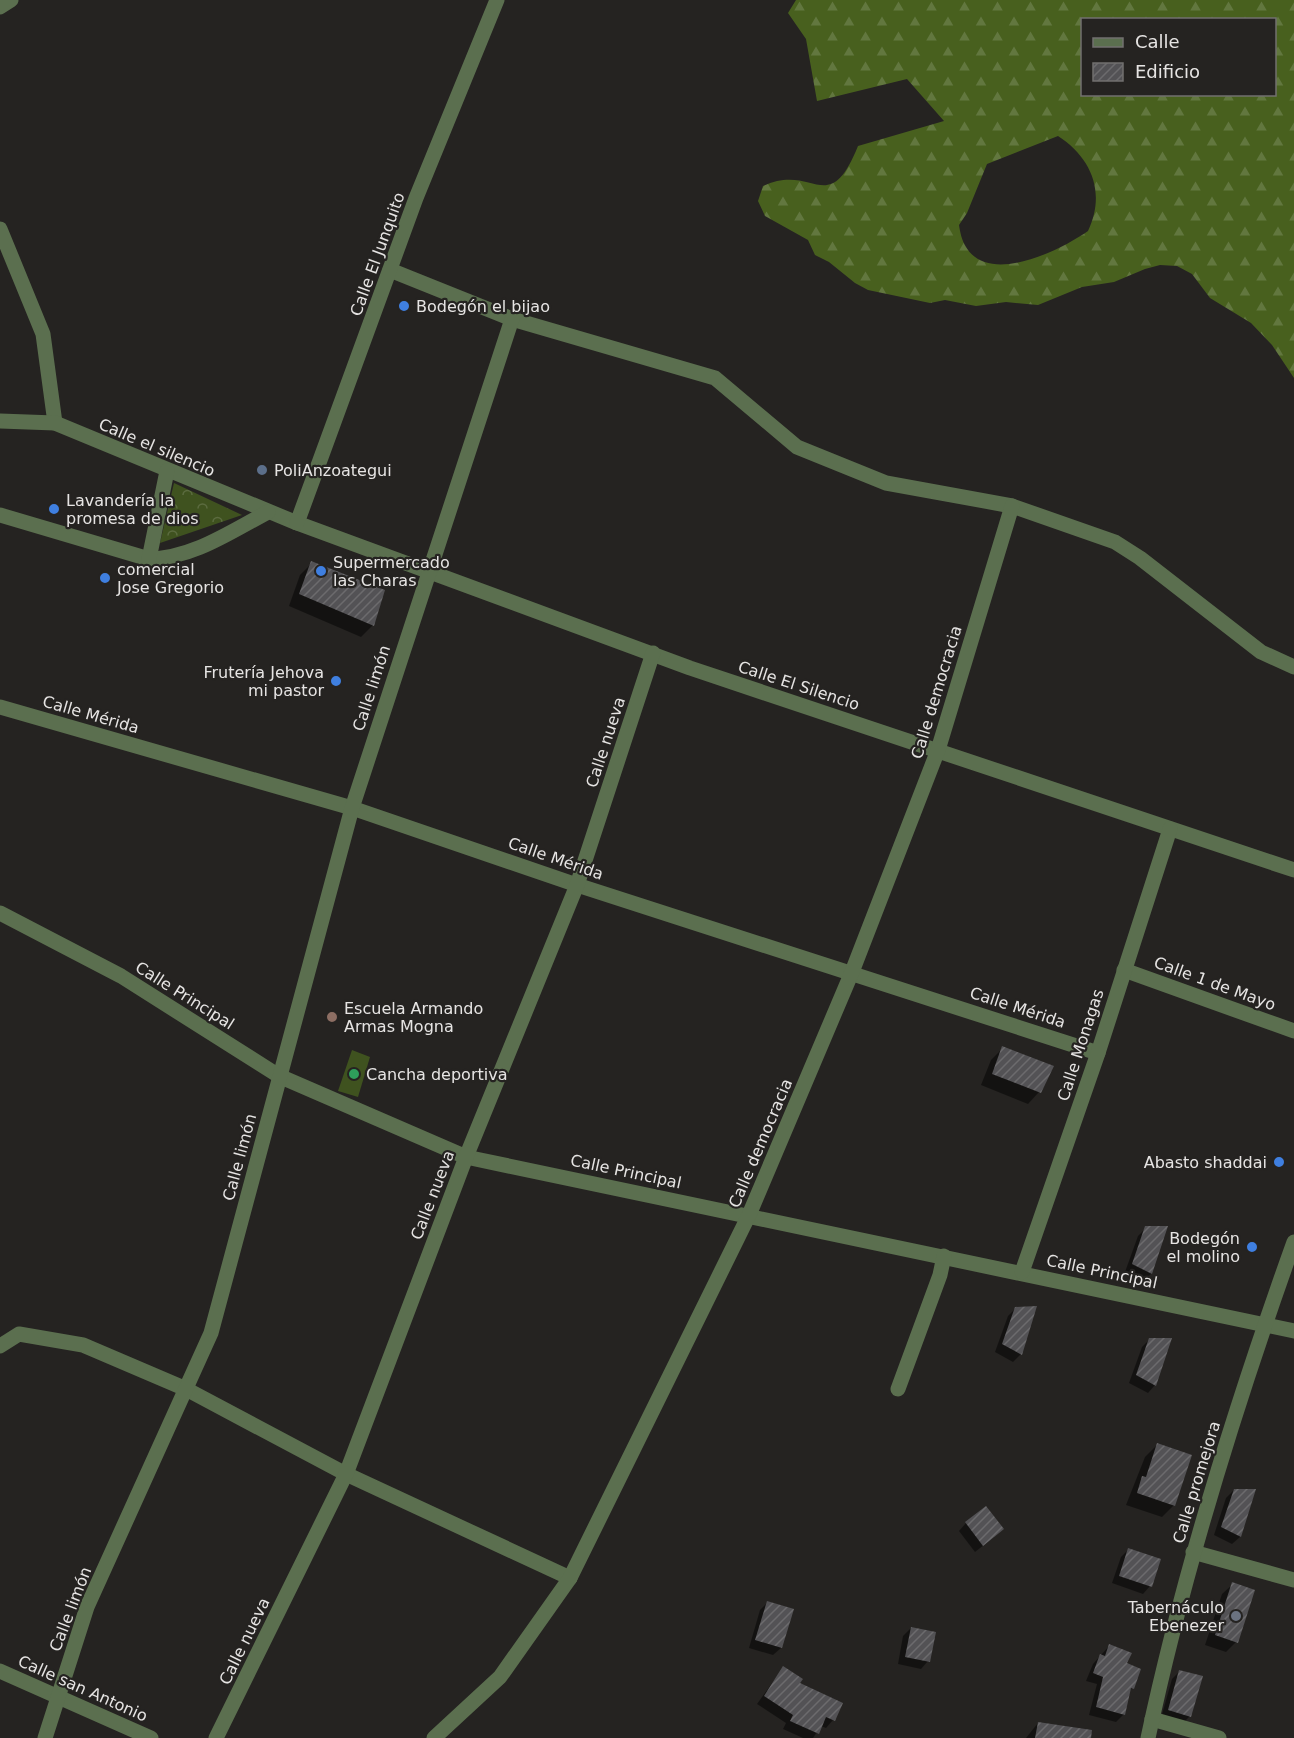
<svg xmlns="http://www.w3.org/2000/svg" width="1294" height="1738" font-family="'DejaVu Sans',sans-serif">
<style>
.forest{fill:url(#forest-firs);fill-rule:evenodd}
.park{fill:url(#park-crowns)}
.pitch{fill:#3f521f}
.shadow{fill:#0007}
.building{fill:url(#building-hatch)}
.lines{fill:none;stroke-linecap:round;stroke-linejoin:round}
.minor{stroke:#5b6f4f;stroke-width:15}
.shop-dot{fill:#3f7fe0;stroke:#252321;stroke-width:2}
.service-dot{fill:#5c6f8a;stroke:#252321;stroke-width:2}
.education-dot{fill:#8d6e63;stroke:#252321;stroke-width:2}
.leisure-dot{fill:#2e9e5b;stroke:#252321;stroke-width:2}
.worship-dot{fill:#6b7280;stroke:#252321;stroke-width:2}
.labels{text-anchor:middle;stroke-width:4.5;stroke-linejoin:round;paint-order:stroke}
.street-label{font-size:16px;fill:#e6e4e3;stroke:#252321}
.poi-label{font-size:16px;fill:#e6e4e3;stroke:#252321;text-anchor:start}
</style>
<defs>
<pattern id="forest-firs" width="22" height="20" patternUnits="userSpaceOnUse" patternTransform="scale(1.5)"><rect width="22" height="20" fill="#48601e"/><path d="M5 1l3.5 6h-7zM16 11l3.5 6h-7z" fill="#62773f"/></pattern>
<pattern id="park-crowns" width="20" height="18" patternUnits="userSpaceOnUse" patternTransform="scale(1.5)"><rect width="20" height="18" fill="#3f521f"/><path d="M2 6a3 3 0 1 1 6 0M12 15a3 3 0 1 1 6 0" fill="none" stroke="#5b6b3f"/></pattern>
<pattern id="building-hatch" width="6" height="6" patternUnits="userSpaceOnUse" patternTransform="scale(1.5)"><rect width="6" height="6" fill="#535255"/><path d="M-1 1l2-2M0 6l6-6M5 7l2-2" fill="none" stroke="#6c6b6d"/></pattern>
</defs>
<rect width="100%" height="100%" fill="#252321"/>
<path class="forest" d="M 796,0 L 1294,0 L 1294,378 L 1272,345 L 1251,323 L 1210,298 L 1192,274 L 1177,266 L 1160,265 L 1145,269 L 1114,282 L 1082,287 L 1038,305 L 1006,302 L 976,306 L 945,300 L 930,303 L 868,290 L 855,283 L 829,262 L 815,255 L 808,240 L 765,216 L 758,201 L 763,186 C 814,162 828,220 858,146 L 944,121 L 907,79 L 817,101 L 806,39 L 788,13 ZM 1082,20 L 1274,20 L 1274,94 L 1082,94 ZM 1058,136 C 1092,158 1106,193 1088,231 C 1061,250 989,286 966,247 C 962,241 960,232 959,225 L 967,213 L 987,164 Z"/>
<path class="park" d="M 174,483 L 242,515 L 160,543 Z"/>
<path class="pitch" d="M 352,1050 L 370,1057 L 358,1097 L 338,1091 Z"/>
<g class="shadow">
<path d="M 312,563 L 373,625 L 361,637 L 289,606 L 300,575 Z"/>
<path d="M 1003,1048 L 1039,1092 L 1028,1104 L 981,1085 L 991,1060 Z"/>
<path d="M 1146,1228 L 1166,1228 L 1151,1274 L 1143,1281 L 1125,1272 L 1138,1236 Z"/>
<path d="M 1016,1308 L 1021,1354 L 1013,1362 L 995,1352 L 1008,1316 Z"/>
<path d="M 1150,1339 L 1155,1385 L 1148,1393 L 1129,1383 L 1142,1347 Z"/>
<path d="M 1157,1445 L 1174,1505 L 1162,1517 L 1126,1505 L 1145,1457 Z"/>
<path d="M 1234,1490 L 1254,1490 L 1240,1537 L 1232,1544 L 1214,1535 L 1226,1498 Z"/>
<path d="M 966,1523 L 994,1537 L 975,1552 L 959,1531 Z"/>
<path d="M 1129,1549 L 1150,1586 L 1143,1594 L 1112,1583 L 1121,1557 Z"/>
<path d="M 1233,1584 L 1236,1642 L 1226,1652 L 1205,1645 L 1222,1594 Z"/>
<path d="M 768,1602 L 781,1648 L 773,1655 L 749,1648 L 760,1610 Z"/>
<path d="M 911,1628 L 928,1661 L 921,1669 L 898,1664 L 903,1636 Z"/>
<path d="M 1110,1645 L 1126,1664 L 1132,1688 L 1129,1691 L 1124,1714 L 1116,1722 L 1089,1715 L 1097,1684 L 1086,1681 L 1093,1664 Z"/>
<path d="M 783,1668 L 833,1720 L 826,1728 L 821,1726 L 813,1738 L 803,1738 L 783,1729 L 786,1723 L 757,1704 Z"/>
<path d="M 1180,1671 L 1190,1716 L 1182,1724 L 1161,1718 L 1172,1679 Z"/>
<path d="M 1038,1723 L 1079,1738 L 1026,1738 Z"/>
</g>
<g class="building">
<path d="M 311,561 L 385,590 L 374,626 L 299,594 Z"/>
<path d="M 1002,1046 L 1054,1066 L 1041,1093 L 992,1074 Z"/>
<path d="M 1145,1226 L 1168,1226 L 1152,1274 L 1132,1264 Z"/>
<path d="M 1037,1306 L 1022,1355 L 1002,1344 L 1015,1307 Z"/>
<path d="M 1149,1338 L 1172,1338 L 1156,1386 L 1136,1375 Z"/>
<path d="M 1157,1443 L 1192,1455 L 1175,1506 L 1137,1493 L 1142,1476 L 1146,1477 Z"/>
<path d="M 1234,1489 L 1256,1489 L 1241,1537 L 1221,1527 Z"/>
<path d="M 986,1506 L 1004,1529 L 983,1546 L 965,1522 Z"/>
<path d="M 1128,1548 L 1161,1559 L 1152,1587 L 1119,1576 Z"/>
<path d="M 1232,1582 L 1255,1590 L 1238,1643 L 1215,1635 Z"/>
<path d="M 767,1601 L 794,1609 L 782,1648 L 755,1640 Z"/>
<path d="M 911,1627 L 936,1632 L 930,1662 L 905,1657 Z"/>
<path d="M 1109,1644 L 1132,1653 L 1127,1663 L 1141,1669 L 1134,1689 L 1131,1688 L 1125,1715 L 1096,1707 L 1103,1677 L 1093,1673 L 1100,1654 L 1105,1656 Z"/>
<path d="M 783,1666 L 803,1679 L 800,1683 L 843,1703 L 835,1721 L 826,1717 L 819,1734 L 790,1721 L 793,1715 L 764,1696 Z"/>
<path d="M 1179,1670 L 1203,1676 L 1191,1717 L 1168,1710 Z"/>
<path d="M 1038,1722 L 1092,1730 L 1091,1738 L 1035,1738 Z"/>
</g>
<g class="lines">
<g class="minor">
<path d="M 0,7 L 11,0"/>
<path d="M 0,229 L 43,334 L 55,423"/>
<path d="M 390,270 L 512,319 L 715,378 L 797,447 L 886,483 L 1012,506 L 1115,542 L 1140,558 L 1261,652 L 1294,667"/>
<path d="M 0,421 L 55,423 L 297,523 L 690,668 L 1294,870"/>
<path d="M 0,515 L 149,559 C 193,558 230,532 268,512"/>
<path d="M 297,523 L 416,198 L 497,0"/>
<path d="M 149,559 L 167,471"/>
<path d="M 0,707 L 352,808 L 577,885 L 1098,1053"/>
<path d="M 0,913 L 121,976 L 279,1076 L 466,1157 L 1294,1331"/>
<path d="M 1124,970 L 1294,1031"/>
<path d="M 1022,1272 L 1098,1053 L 1170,829"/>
<path d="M 0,1346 L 19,1334 L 83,1345 L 186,1389 L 346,1474 L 570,1578"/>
<path d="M 898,1389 L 940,1275 L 944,1256"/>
<path d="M 1193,1552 L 1294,1580"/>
<path d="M 0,1671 L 151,1738"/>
<path d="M 1152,1719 L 1219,1738"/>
<path d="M 45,1738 L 87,1607 L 211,1333 L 352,808 L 512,319"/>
<path d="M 216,1738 L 346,1474 L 466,1157 L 577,885 L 653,653"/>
<path d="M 434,1738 L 500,1677 L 570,1578 L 749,1215 L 852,972 L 938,750 L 1012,506"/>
<path d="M 1148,1738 C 1184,1569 1236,1404 1294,1242"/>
</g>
</g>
<g class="shop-dot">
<circle cx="404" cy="306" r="6"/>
<circle cx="54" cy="509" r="6"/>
<circle cx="321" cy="571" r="6"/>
<circle cx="105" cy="578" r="6"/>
<circle cx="336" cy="681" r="6"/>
<circle cx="1279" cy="1162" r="6"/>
<circle cx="1252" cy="1247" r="6"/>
</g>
<circle class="service-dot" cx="262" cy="470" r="6"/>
<circle class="education-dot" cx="332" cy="1017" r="6"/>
<circle class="leisure-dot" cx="354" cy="1074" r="6"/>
<circle class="worship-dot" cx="1236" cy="1616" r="6"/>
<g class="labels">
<g class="street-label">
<text transform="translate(377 254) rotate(-70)" y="6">Calle El Junquito</text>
<text transform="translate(157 447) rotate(23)" y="6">Calle el silencio</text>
<text transform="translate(799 685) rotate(18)" y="6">Calle El Silencio</text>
<text transform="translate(371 688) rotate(-72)" y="6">Calle limón</text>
<text transform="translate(936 692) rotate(-73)" y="6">Calle democracia</text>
<text transform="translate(91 714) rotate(16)" y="6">Calle Mérida</text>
<text transform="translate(605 742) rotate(-72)" y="6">Calle nueva</text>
<text transform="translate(556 858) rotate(19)" y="6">Calle Mérida</text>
<text transform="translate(1215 983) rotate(20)" y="6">Calle 1 de Mayo</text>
<text transform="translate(185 995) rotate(32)" y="6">Calle Principal</text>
<text transform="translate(1018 1007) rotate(18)" y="6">Calle Mérida</text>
<text transform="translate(1080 1045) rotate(-72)" y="6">Calle Monagas</text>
<text transform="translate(760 1143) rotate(-67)" y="6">Calle democracia</text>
<text transform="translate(239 1157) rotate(-75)" y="6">Calle limón</text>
<text transform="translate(626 1171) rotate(12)" y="6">Calle Principal</text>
<text transform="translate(432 1195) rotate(-69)" y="6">Calle nueva</text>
<text transform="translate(1102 1271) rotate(12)" y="6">Calle Principal</text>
<text transform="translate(1196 1482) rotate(-73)" y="6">Calle promejora</text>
<text transform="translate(70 1609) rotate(-69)" y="6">Calle limón</text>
<text transform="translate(244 1641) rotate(-64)" y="6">Calle nueva</text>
<text transform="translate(83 1688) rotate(24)" y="6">Calle san Antonio</text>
</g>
<g class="poi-label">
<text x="416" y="312">Bodegón el bijao</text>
<text x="274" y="476">PoliAnzoategui</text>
<text x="66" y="506">Lavandería la<tspan x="66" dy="18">promesa de dios</tspan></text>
<text x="333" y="568">Supermercado<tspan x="333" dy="18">las Charas</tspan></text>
<text x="117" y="575">comercial<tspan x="117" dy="18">Jose Gregorio</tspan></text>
<text x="324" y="678" text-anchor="end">Frutería Jehova<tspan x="324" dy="18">mi pastor</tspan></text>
<text x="344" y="1014">Escuela Armando<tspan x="344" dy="18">Armas Mogna</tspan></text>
<text x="366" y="1080">Cancha deportiva</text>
<text x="1267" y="1168" text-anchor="end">Abasto shaddai</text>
<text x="1240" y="1244" text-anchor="end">Bodegón<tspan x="1240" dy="18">el molino</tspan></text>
<text x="1224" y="1613" text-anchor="end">Tabernáculo<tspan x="1224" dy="18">Ebenezer</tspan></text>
</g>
</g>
<rect x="1081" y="18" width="195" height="78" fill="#252321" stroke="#72706f" stroke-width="1.5"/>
<rect x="1093" y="38" width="30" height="9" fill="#5b6f4f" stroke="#72706f" stroke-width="1.5"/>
<text x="1135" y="48" font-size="18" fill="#e6e4e3">Calle</text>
<rect x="1093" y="63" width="30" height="18" fill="url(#building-hatch)" stroke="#72706f" stroke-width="1.5"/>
<text x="1135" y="78" font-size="18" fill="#e6e4e3">Edificio</text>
</svg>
